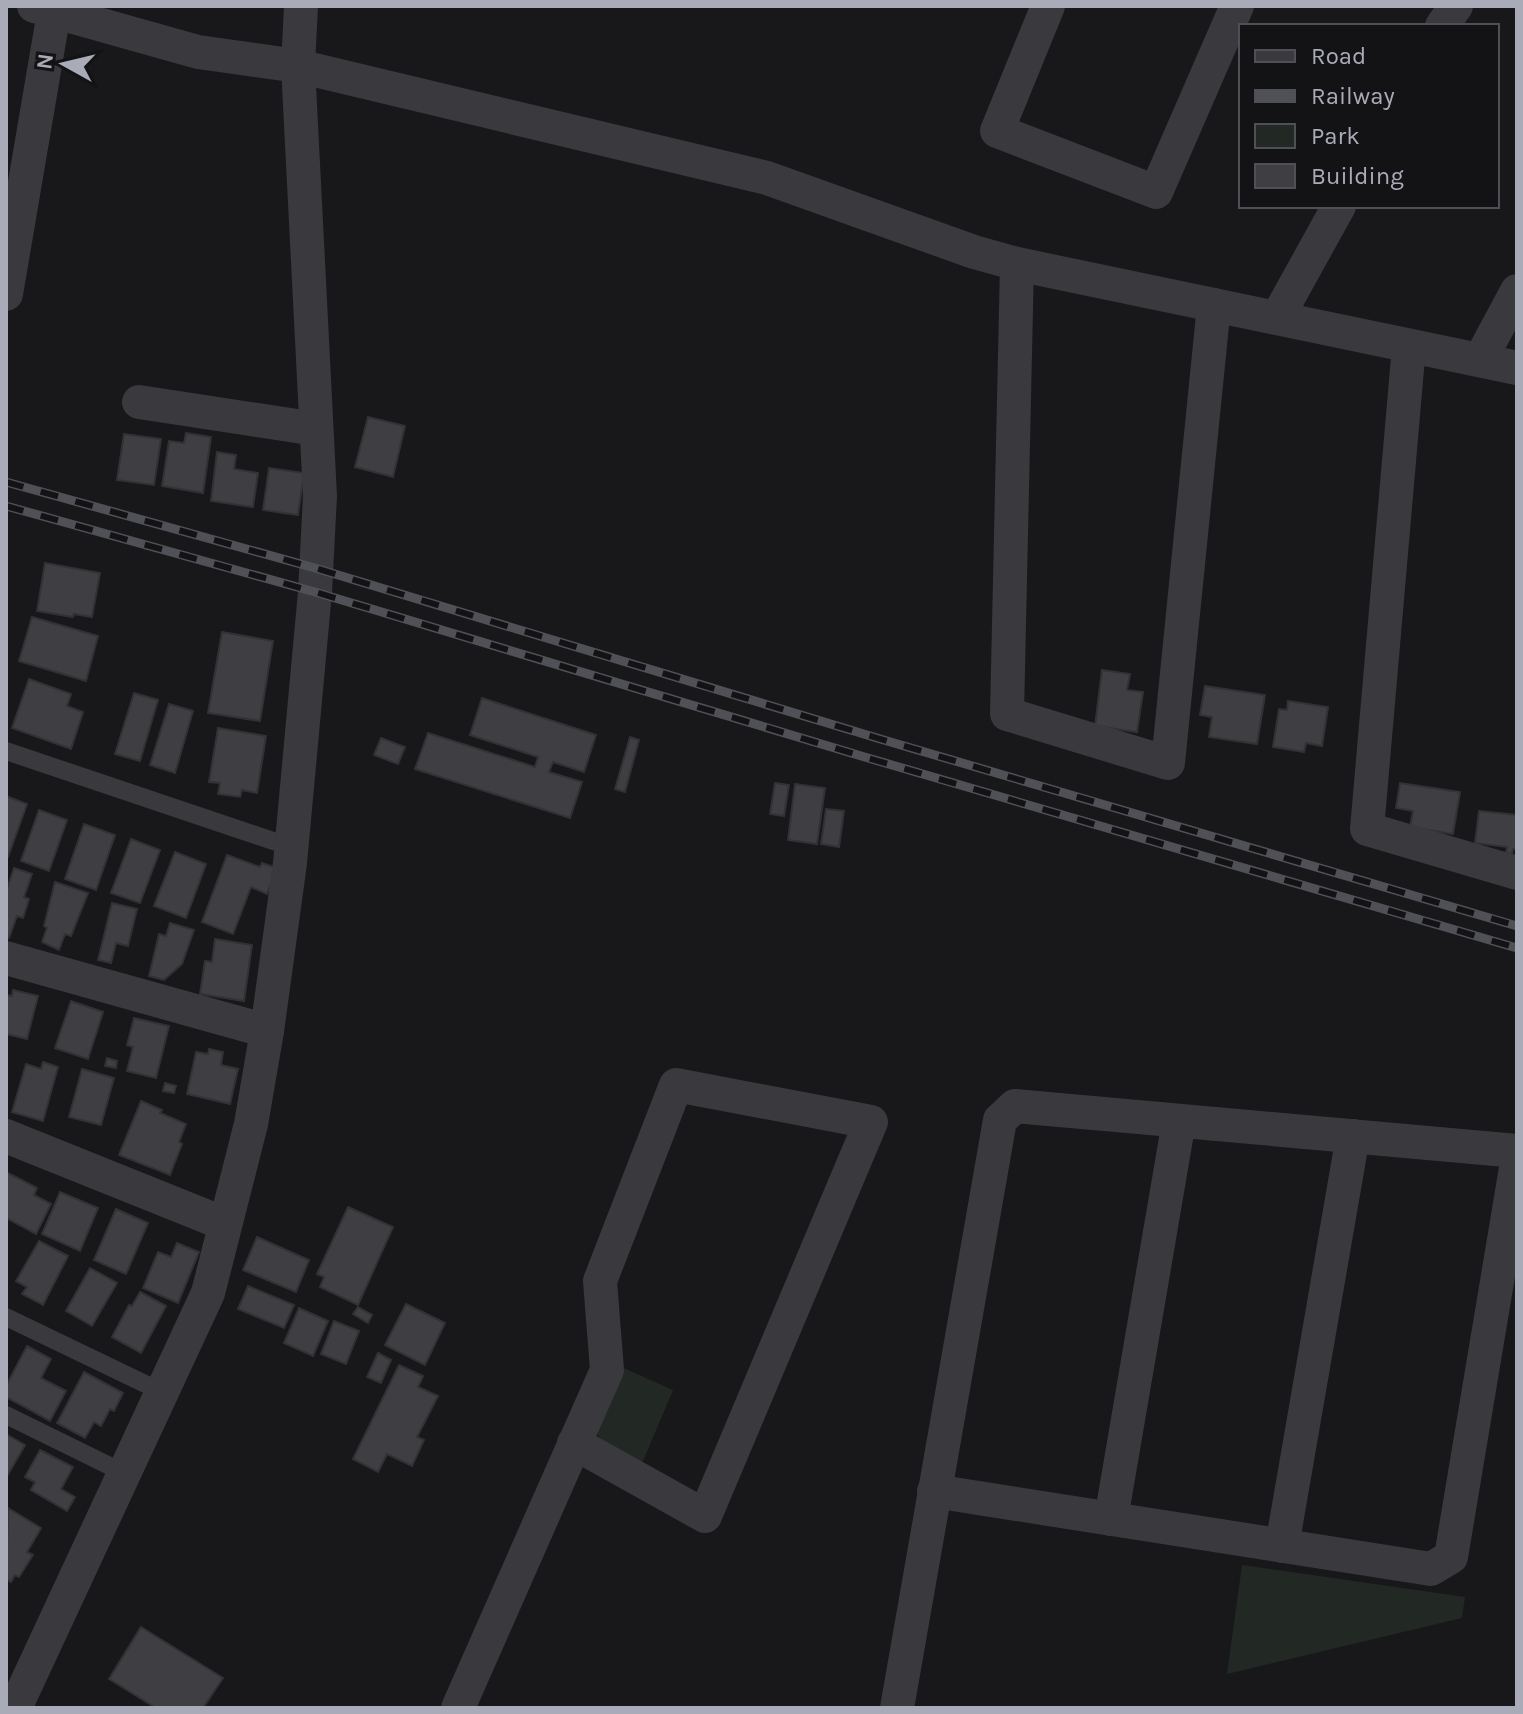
<svg xmlns="http://www.w3.org/2000/svg" width="1523" height="1714" font-family="Karla,sans-serif">
<style>
.green{fill:#222924}
.building{fill:#3f3f43;stroke:#323235;stroke-width:2}
.lines{fill:none;stroke-linecap:round;stroke-linejoin:round}
.lane{stroke:#39393e;stroke-width:18}
.street{stroke:#39393e;stroke-width:34}
.rail-casing{stroke:#505057;stroke-width:9}
.rail{stroke:#131214;stroke-width:6;stroke-dasharray:18;stroke-linecap:butt}
</style>
<rect width="100%" height="100%" fill="#181719"/>
<g class="green">
<path d="M 619,1366 L 673,1390 L 641,1466 L 604,1446 L 594,1428 Z"/>
<path d="M 1242,1565 L 1465,1597 L 1462,1618 L 1227,1674 Z"/>
</g>
<g class="building">
<path d="M 368,417 L 405,426 L 393,477 L 355,467 Z"/>
<path d="M 186,433 L 211,437 L 203,493 L 162,486 L 169,441 L 184,443 Z"/>
<path d="M 124,434 L 161,439 L 154,485 L 117,480 Z"/>
<path d="M 217,452 L 236,455 L 234,469 L 258,473 L 253,507 L 211,501 Z"/>
<path d="M 269,468 L 304,473 L 298,515 L 263,510 Z"/>
<path d="M 45,563 L 100,573 L 92,617 L 74,614 L 73,617 L 37,611 Z"/>
<path d="M 32,617 L 98,636 L 86,681 L 19,661 Z"/>
<path d="M 222,632 L 273,641 L 260,721 L 208,713 Z"/>
<path d="M 1102,670 L 1130,674 L 1127,690 L 1143,692 L 1137,732 L 1095,726 Z"/>
<path d="M 29,679 L 71,694 L 67,706 L 83,712 L 71,749 L 12,728 Z"/>
<path d="M 1205,686 L 1265,695 L 1257,744 L 1209,737 L 1212,717 L 1200,715 Z"/>
<path d="M 134,693 L 158,700 L 140,761 L 115,754 Z"/>
<path d="M 482,698 L 596,735 L 584,772 L 553,762 L 549,772 L 582,782 L 570,818 L 415,769 L 428,733 L 535,767 L 538,757 L 470,735 Z"/>
<path d="M 1288,701 L 1328,707 L 1322,746 L 1306,743 L 1304,752 L 1273,747 L 1279,709 L 1287,710 Z"/>
<path d="M 169,704 L 193,711 L 175,773 L 150,765 Z"/>
<path d="M 218,728 L 266,736 L 257,793 L 242,790 L 240,797 L 218,794 L 220,783 L 209,782 Z"/>
<path d="M 630,737 L 639,740 L 625,792 L 615,789 Z"/>
<path d="M 381,738 L 405,747 L 398,764 L 374,755 Z"/>
<path d="M 775,783 L 789,785 L 784,816 L 770,814 Z"/>
<path d="M 1400,783 L 1460,792 L 1453,834 L 1410,827 L 1413,811 L 1396,808 Z"/>
<path d="M 795,784 L 825,788 L 817,844 L 788,840 Z"/>
<path d="M 6,796 L 27,804 L 8,857 L 6,857 Z"/>
<path d="M 826,809 L 844,811 L 839,847 L 821,844 Z"/>
<path d="M 39,810 L 67,820 L 49,871 L 21,861 Z"/>
<path d="M 1479,811 L 1517,815 L 1517,849 L 1513,849 L 1512,854 L 1506,853 L 1507,847 L 1475,843 Z"/>
<path d="M 84,824 L 115,835 L 96,890 L 65,879 Z"/>
<path d="M 131,839 L 160,850 L 140,903 L 111,893 Z"/>
<path d="M 175,852 L 206,864 L 186,918 L 154,906 Z"/>
<path d="M 227,855 L 260,867 L 262,863 L 277,868 L 267,894 L 251,887 L 233,934 L 202,922 Z"/>
<path d="M 14,868 L 32,874 L 24,897 L 29,899 L 23,918 L 17,916 L 9,938 L 6,937 L 6,892 Z"/>
<path d="M 55,882 L 88,893 L 71,936 L 65,934 L 59,950 L 42,942 L 47,928 L 44,926 Z"/>
<path d="M 112,903 L 137,909 L 128,946 L 116,943 L 111,963 L 98,960 Z"/>
<path d="M 170,923 L 194,930 L 182,964 L 164,980 L 149,976 L 159,934 L 166,936 Z"/>
<path d="M 215,939 L 252,945 L 244,1001 L 200,994 L 205,961 L 212,962 Z"/>
<path d="M 13,990 L 38,996 L 27,1039 L 6,1034 L 6,995 L 12,996 Z"/>
<path d="M 71,1001 L 103,1012 L 88,1059 L 55,1048 Z"/>
<path d="M 134,1018 L 169,1026 L 156,1078 L 127,1071 L 133,1047 L 127,1045 Z"/>
<path d="M 209,1049 L 223,1052 L 221,1065 L 238,1069 L 230,1104 L 187,1094 L 196,1052 L 208,1054 Z"/>
<path d="M 107,1058 L 117,1061 L 116,1068 L 105,1066 Z"/>
<path d="M 43,1062 L 58,1067 L 43,1121 L 12,1112 L 26,1064 L 41,1069 Z"/>
<path d="M 82,1069 L 114,1078 L 101,1125 L 69,1117 Z"/>
<path d="M 165,1083 L 176,1086 L 174,1093 L 163,1091 Z"/>
<path d="M 141,1101 L 162,1110 L 160,1113 L 186,1124 L 179,1142 L 182,1144 L 170,1175 L 119,1155 Z"/>
<path d="M 6,1172 L 37,1188 L 34,1195 L 51,1204 L 36,1234 L 6,1218 Z"/>
<path d="M 60,1192 L 98,1208 L 80,1251 L 42,1234 Z"/>
<path d="M 348,1207 L 393,1227 L 358,1305 L 320,1287 L 324,1277 L 317,1274 Z"/>
<path d="M 116,1209 L 148,1223 L 126,1274 L 94,1260 Z"/>
<path d="M 257,1237 L 309,1260 L 296,1292 L 243,1270 Z"/>
<path d="M 39,1241 L 68,1256 L 43,1305 L 22,1294 L 27,1287 L 16,1281 Z"/>
<path d="M 177,1243 L 199,1252 L 178,1303 L 143,1288 L 158,1252 L 171,1257 Z"/>
<path d="M 90,1268 L 117,1283 L 92,1326 L 66,1311 Z"/>
<path d="M 248,1286 L 294,1305 L 284,1328 L 238,1309 Z"/>
<path d="M 140,1292 L 166,1306 L 141,1353 L 112,1337 L 129,1305 L 132,1306 Z"/>
<path d="M 406,1304 L 445,1323 L 425,1365 L 385,1345 Z"/>
<path d="M 358,1307 L 372,1315 L 368,1323 L 353,1314 Z"/>
<path d="M 299,1308 L 328,1321 L 313,1356 L 284,1343 Z"/>
<path d="M 334,1321 L 359,1331 L 346,1364 L 321,1354 Z"/>
<path d="M 27,1346 L 51,1359 L 41,1378 L 66,1391 L 50,1421 L 6,1397 L 6,1386 Z"/>
<path d="M 378,1353 L 391,1360 L 381,1383 L 367,1377 Z"/>
<path d="M 399,1365 L 423,1376 L 418,1387 L 438,1396 L 417,1437 L 424,1440 L 412,1466 L 387,1454 L 378,1472 L 353,1459 Z"/>
<path d="M 84,1372 L 123,1393 L 114,1411 L 110,1409 L 101,1426 L 94,1422 L 85,1438 L 57,1423 Z"/>
<path d="M 6,1434 L 25,1445 L 6,1478 Z"/>
<path d="M 40,1450 L 73,1467 L 61,1489 L 75,1497 L 67,1511 L 31,1490 L 35,1482 L 25,1477 Z"/>
<path d="M 8,1508 L 41,1528 L 27,1552 L 33,1555 L 19,1577 L 15,1575 L 11,1582 L 6,1579 Z"/>
<path d="M 141,1627 L 223,1678 L 203,1708 L 156,1708 L 109,1679 Z"/>
</g>
<g class="lines">
<g class="lane">
<path d="M 6,751 L 291,847"/>
<path d="M 6,1317 L 164,1393"/>
<path d="M 6,1415 L 126,1474"/>
</g>
<g class="street">
<path d="M 34,6 L 198,52 L 298,66 L 767,178 L 974,252 L 1017,264 L 1517,368"/>
<path d="M 1048,6 L 997,131 L 1156,192 L 1237,6"/>
<path d="M 1442,26 L 1456,6"/>
<path d="M 1017,264 L 1007,714 L 1168,763 L 1214,305"/>
<path d="M 6,294 L 54,12"/>
<path d="M 1277,318 L 1339,206"/>
<path d="M 1409,346 L 1367,829 L 1517,873"/>
<path d="M 1480,360 L 1517,291"/>
<path d="M 139,402 L 316,429"/>
<path d="M 6,958 L 267,1031"/>
<path d="M 6,1136 L 225,1224"/>
<path d="M 934,1491 L 1431,1569 L 1451,1557 L 1517,1162"/>
<path d="M 1111,1519 L 1179,1121"/>
<path d="M 1282,1546 L 1353,1136"/>
<path d="M 15,1708 L 208,1293 L 251,1124 L 267,1031 L 290,863 L 315,592 L 320,496 L 298,66 L 301,6"/>
<path d="M 458,1708 L 607,1370 L 600,1281 L 676,1085 L 871,1122 L 705,1516 L 574,1443"/>
<path d="M 897,1708 L 1000,1120 L 1015,1106 L 1517,1151"/>
</g>
<g class="rail-casing">
<g id="rail">
<path d="M 6,482 L 315,568 L 877,738 L 1517,926"/>
<path d="M 6,506 L 315,592 L 868,758 L 1517,948"/>
</g>
</g>
<use href="#rail" class="rail"/>
</g>
<rect width="1523" height="1714" fill="none" stroke="#aaabb8" stroke-width="16"/>
<rect x="1239" y="24" width="260" height="184" fill="#131214" stroke="#4f4f56" stroke-width="2"/>
<rect x="1255" y="50" width="40" height="12" fill="#39393e" stroke="#4f4f56" stroke-width="2"/>
<text x="1311" y="64" font-size="24" fill="#aaabb8">Road</text>
<rect x="1255" y="90" width="40" height="12" fill="#505057" stroke="#4f4f56" stroke-width="2"/>
<text x="1311" y="104" font-size="24" fill="#aaabb8">Railway</text>
<rect x="1255" y="124" width="40" height="24" fill="#222924" stroke="#4f4f56" stroke-width="2"/>
<text x="1311" y="144" font-size="24" fill="#aaabb8">Park</text>
<rect x="1255" y="164" width="40" height="24" fill="#3f3f43" stroke="#4f4f56" stroke-width="2"/>
<text x="1311" y="184" font-size="24" fill="#aaabb8">Building</text>
<g transform="translate(64 64) rotate(278)" stroke="#131214" stroke-width="6" paint-order="stroke">
<path d="M0-6L14 30L0 20L-14 30Z" fill="#aaabb8"/>
<text y="-12" font-size="22" font-weight="bold" text-anchor="middle" fill="#aaabb8">N</text>
</g>
</svg>
